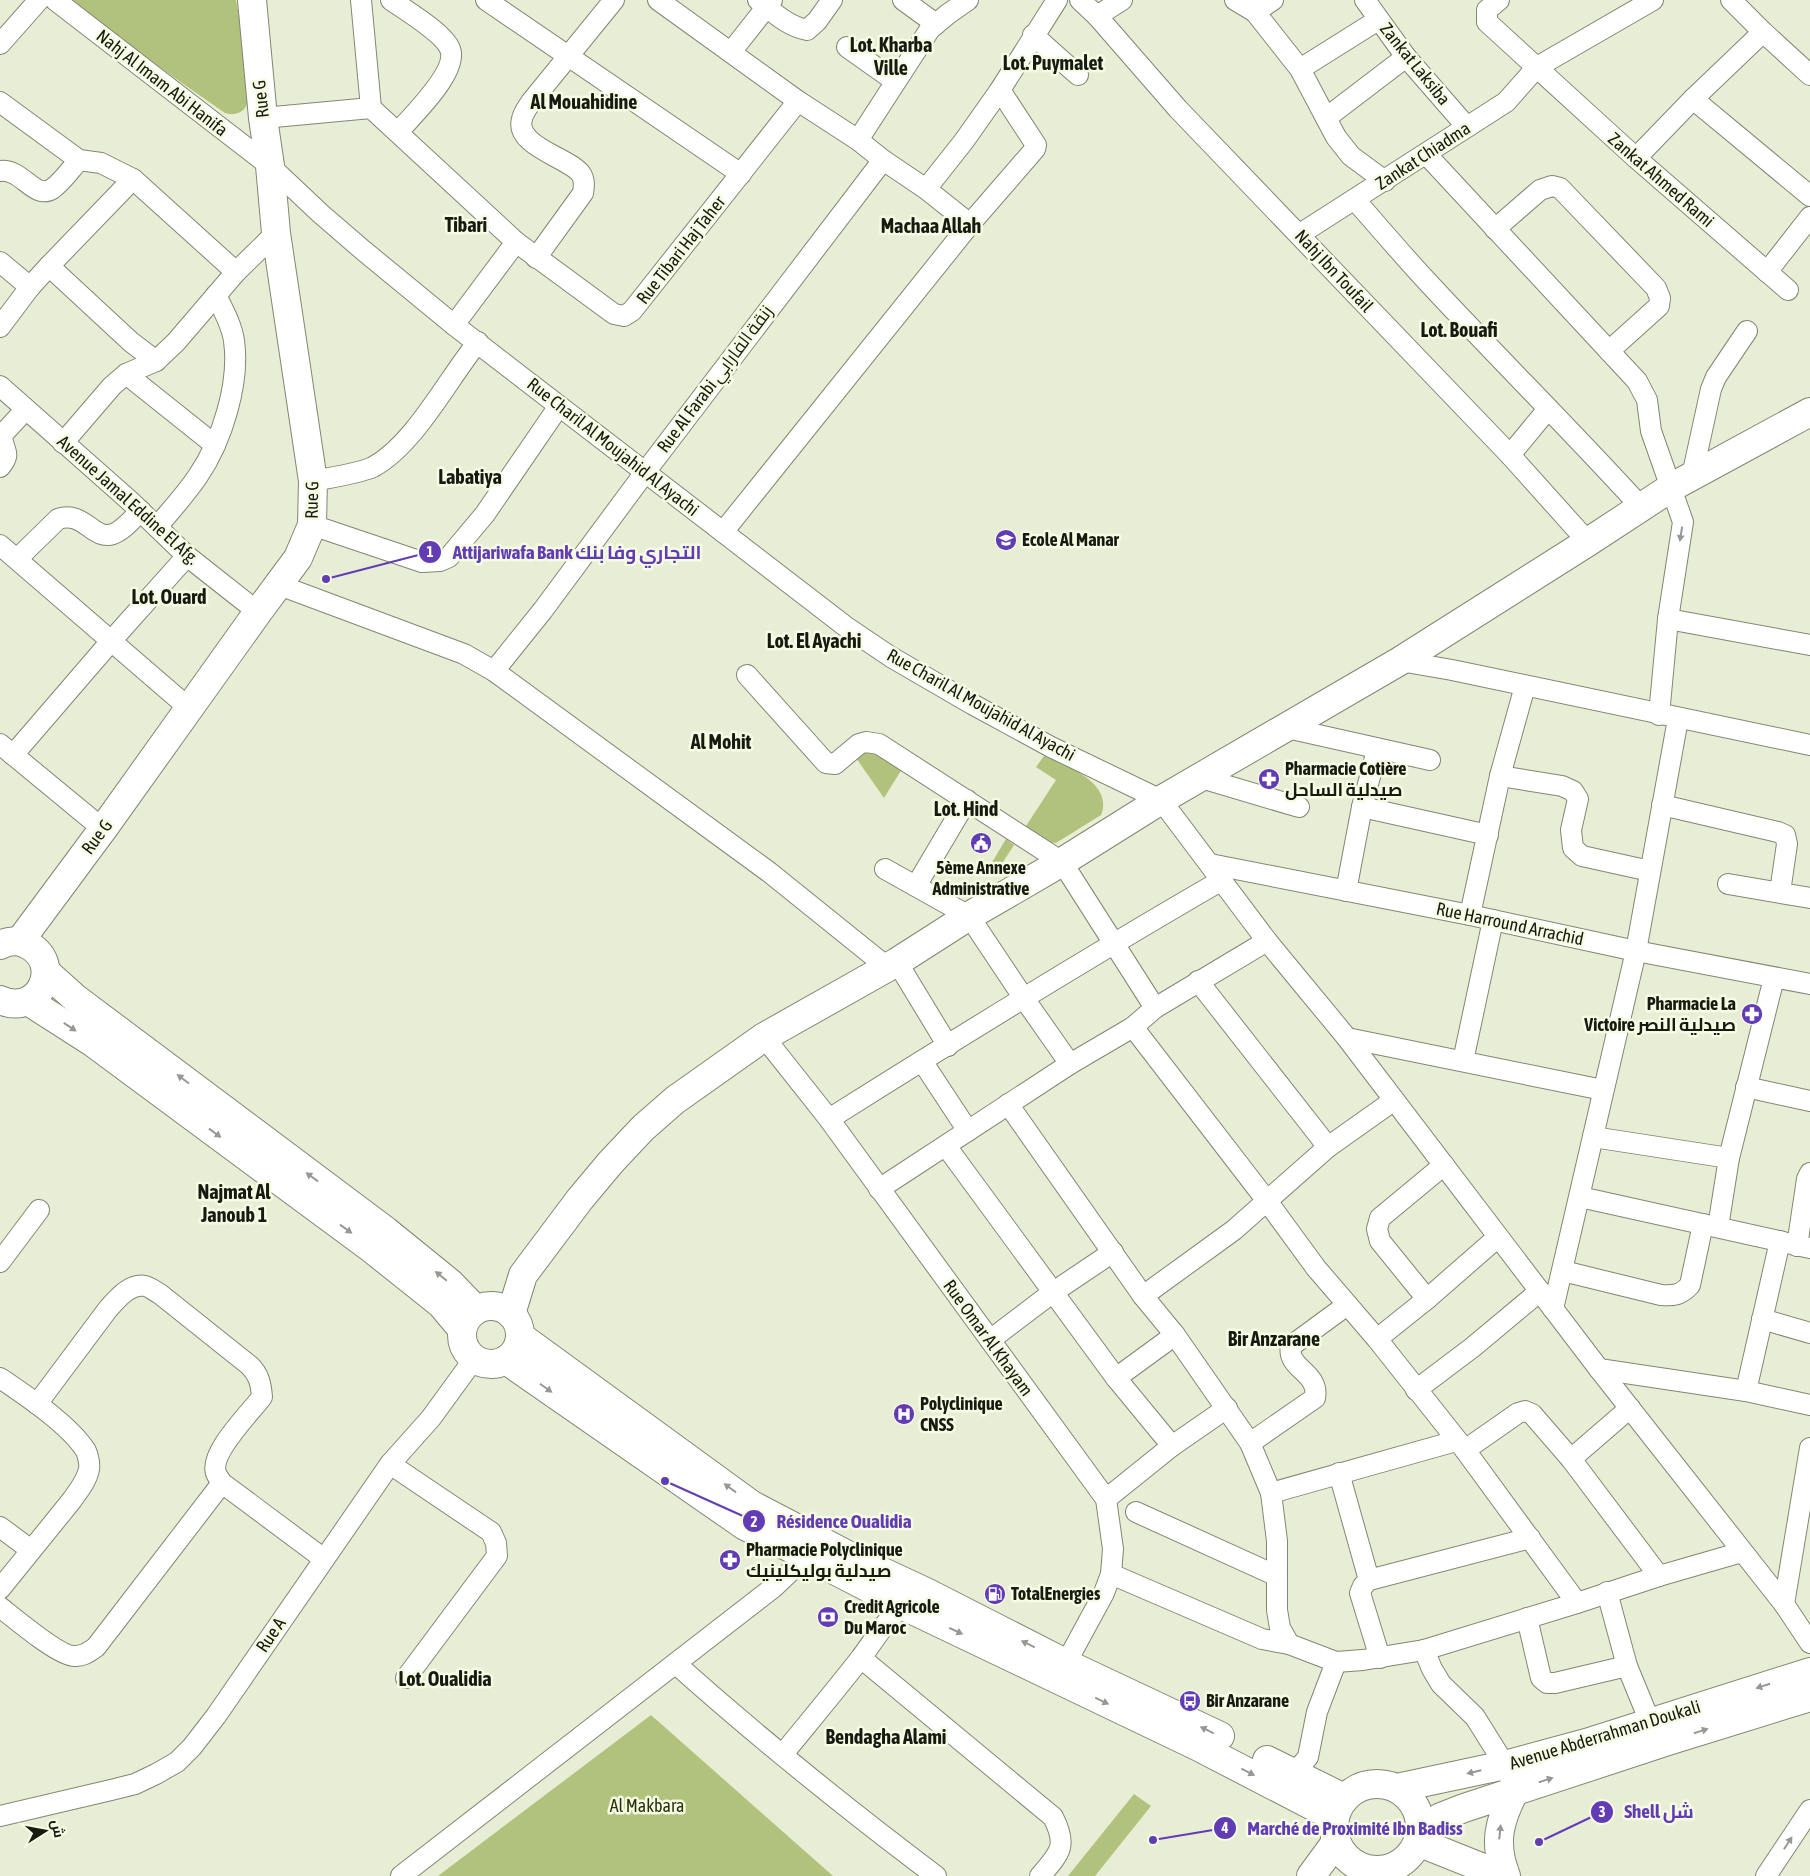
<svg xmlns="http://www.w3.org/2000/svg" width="1810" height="1876" font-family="'Asap Condensed',Cairo,sans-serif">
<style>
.green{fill:#b1c27d}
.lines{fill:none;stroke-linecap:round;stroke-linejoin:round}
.street-casing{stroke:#818771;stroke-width:22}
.secondary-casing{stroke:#818771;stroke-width:30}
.street{stroke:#fff;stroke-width:20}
.secondary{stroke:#fff;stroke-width:28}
.oneway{fill:#979894}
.labels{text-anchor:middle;stroke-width:5;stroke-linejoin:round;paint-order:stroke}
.street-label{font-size:18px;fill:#171a11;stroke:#f5fce3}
.poi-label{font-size:18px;font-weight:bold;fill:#171a11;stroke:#f5fce3;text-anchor:start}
.park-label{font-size:18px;fill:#2a320b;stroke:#f5fce3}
.quarter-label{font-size:20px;font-weight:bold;fill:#171a11;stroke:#f5fce3}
.leader{fill:none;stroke:#623cb4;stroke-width:2}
.callout-dot{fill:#623cb4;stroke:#f5fce3;stroke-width:2}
.mark-label{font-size:15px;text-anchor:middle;font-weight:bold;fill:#fff}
.callout-label{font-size:19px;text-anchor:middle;font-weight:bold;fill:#623cb4;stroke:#f5fce3;stroke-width:5;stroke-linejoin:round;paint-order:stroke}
</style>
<rect width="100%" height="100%" fill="#e8eed6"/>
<g class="green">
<path d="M 73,0 L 236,0 C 240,22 253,85 247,104 C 244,113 234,116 225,113 C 173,77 122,41 73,0 Z"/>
<path d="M 870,750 L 902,769 L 884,798 L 856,758 L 862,753 Z"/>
<path d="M 1044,756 C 1066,765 1114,783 1101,815 L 1056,843 L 1049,842 L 1026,826 L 1056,780 L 1036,767 Z"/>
<path d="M 1006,839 L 1014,845 L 1001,865 L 987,876 L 985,874 Z"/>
<path d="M 651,1715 L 833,1876 L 438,1876 Z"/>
<path d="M 1134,1794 L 1151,1806 L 1095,1876 L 1068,1876 Z"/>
</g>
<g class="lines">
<g class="street-casing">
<g id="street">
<path d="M 55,0 L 270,166 L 321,214 L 364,251 L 454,325 L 845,626 L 891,657 L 972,704 L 1051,747 L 1161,800 L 1267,941 L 1347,1038 L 1599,1369 L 1784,1604 L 1810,1643"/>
<path d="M 361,0 L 371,108"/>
<path d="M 391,0 C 405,10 444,33 450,49 C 459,71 412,116 398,132"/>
<path d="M 486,0 L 741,174"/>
<path d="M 758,0 C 773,12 787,26 807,30 L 817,21 L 832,0"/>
<path d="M 903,0 L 936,24"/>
<path d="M 1080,0 L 1097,16 L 1178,109 L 1510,455 L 1588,542"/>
<path d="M 1235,0 L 1255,12 L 1300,69 L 1336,137 L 1351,156 L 1385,181"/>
<path d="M 1365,0 L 1406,57 L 1467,127"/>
<path d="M 1499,0 L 1487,10 L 1487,22 L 1636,158 L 1788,290"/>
<path d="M 1731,0 L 1763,32 L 1810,75"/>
<path d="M 1255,12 L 1273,0"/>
<path d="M 1097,16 L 1122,0"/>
<path d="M 1033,35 L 1078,75"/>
<path d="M 0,44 L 39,0"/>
<path d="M 847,47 L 895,81"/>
<path d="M 731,52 L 772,0"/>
<path d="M 1300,69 L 1378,20"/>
<path d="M 1693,99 L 1810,196"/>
<path d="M 0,102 L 79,160 C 71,169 62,182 52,189 C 34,200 22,168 0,171"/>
<path d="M 263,118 L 371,108 L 516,242 L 454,325"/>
<path d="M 1326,118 L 1406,57"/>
<path d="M 858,140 L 930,29 L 948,14 L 968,0"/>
<path d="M 1426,154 L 1637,381 L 1647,400 L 1651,431 L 1683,522 L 1668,619 L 1659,715"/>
<path d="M 1636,158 L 1693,99 L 1763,32"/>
<path d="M 79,160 L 101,163 L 133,179 L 236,272"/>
<path d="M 883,160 L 926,189 L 970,224"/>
<path d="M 926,189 L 964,141 L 1000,90 L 1057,0"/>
<path d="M 1355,200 C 1378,226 1400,252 1423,277 C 1495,355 1570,429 1641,507"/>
<path d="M 1495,229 L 1540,190 L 1552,186 L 1560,188 L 1656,288 L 1660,298 L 1659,306 L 1609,351"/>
<path d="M 1300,234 L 1506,102 L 1537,67 L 1653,0"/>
<path d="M 516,242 L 614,314 L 624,316 L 632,311 L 798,101"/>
<path d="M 536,258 L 583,193 C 584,187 585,180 581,174 C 570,158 514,146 522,119 C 523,113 528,107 531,102 L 614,0"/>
<path d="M 0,262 L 30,287"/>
<path d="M 49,266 L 131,342 L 156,361"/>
<path d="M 1767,272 L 1810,217"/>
<path d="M 0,327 L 30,287 L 49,266 L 133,179"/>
<path d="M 126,374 L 215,445"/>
<path d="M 0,386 L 130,501 L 187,556 L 258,612"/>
<path d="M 63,443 L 112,386 L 126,374 L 156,361 L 176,342 L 236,272 L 276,233"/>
<path d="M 1510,455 L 1548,409"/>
<path d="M 0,467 C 13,452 2,451 2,435 L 26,409"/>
<path d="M 1692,476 L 1711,389 L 1716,377 L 1747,331"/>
<path d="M 313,481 C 328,478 361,473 373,467 C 415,444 447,380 478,342"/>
<path d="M 312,525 L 422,562 L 440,561 L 449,557 L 485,514 L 559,406"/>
<path d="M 157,527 C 171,510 186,494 198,476 C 222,441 240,383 234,341 C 232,325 223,310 216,295"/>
<path d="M 723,532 L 970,224 L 1035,149 L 1036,145 L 1000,90"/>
<path d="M 0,545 L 190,709"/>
<path d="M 17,559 L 58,519 C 84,510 93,541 113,534 C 123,531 133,518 141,511"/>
<path d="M 279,585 L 464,654 L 494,671 L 769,872 L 887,967"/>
<path d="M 1668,619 L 1810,645"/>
<path d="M 1400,661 L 1452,670 L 1810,745"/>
<path d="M 494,671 L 543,610 L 646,471 L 883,160 L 858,140 L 798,101 L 658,0"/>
<path d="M 747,675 L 826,763 L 835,764 L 859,744 L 866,742 L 879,744 L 1062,862 L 1155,1008"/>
<path d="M 1287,728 L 1430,760"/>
<path d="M 0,744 L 103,829"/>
<path d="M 13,755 L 112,640 L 187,556"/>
<path d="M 1500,776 L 1562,786 L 1573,791 L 1578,799 L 1571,830 L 1573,848 L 1582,856 L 1650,871"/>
<path d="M 1201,778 L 1299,807"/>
<path d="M 1662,805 L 1778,832 L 1785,835 L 1787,844 L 1780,892"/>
<path d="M 1362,807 L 1488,835"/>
<path d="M 1210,864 L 1470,915 L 1636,951 L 1810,984"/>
<path d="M 885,869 L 969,916 L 1023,997 L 1070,1064"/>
<path d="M 1728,884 L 1810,898"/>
<path d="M 916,886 L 967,800"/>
<path d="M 1346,891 L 1362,807 L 1377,750"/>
<path d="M 1470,915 L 1500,776 L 1525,686"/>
<path d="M 897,962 L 948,1046"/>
<path d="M 1198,981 L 1328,1147"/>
<path d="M 1133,1027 L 1267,1201 L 1316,1268 L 1377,1339 L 1465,1450 L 1577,1603"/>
<path d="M 764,1037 L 829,1119 L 1106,1499 L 1113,1549 L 1111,1574 L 1104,1593 L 1060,1674"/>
<path d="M 1347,1038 L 1603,1090"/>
<path d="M 922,1061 L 968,1131"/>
<path d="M 1463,1061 L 1493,920"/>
<path d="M 1746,1087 L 1810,1101"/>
<path d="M 1008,1104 L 1143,1296 L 1175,1335 L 1250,1443 L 1271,1493 L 1277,1541 L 1277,1610 L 1280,1628 L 1289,1644 L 1336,1662 L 1363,1660 L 1424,1650 L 1577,1603 L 1659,1576 L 1742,1552"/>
<path d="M 829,1119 C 959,1037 1089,957 1222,880"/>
<path d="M 1593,1137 L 1729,1158"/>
<path d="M 946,1146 L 1116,1378 L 1172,1446"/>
<path d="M 879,1189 L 1070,1064 L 1133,1027 L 1155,1008 L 1267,941"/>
<path d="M 1580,1197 L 1810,1248"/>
<path d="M 1718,1227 L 1729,1158 L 1774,978"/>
<path d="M 1797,1246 L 1807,1179 L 1810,1173"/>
<path d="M 0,1262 L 39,1210"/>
<path d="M 1563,1271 L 1661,1295 C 1674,1296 1681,1295 1690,1285 L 1703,1224"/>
<path d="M 1143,1296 L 1234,1230 L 1328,1147 L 1393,1101"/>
<path d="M 1427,1299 L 1380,1241 L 1377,1229 L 1380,1218 L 1444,1165"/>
<path d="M 1553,1309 L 1636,951 L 1678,719"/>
<path d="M 1762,1319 L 1810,1333"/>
<path d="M 1377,1339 L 1427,1299 L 1498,1237"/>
<path d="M 990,1340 L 1052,1293 L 1113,1252"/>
<path d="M 1599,1369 L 1746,1391 L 1810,1405"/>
<path d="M 0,1378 C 25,1395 70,1425 86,1451 C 88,1455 90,1465 89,1469 C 87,1481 78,1491 72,1500 L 0,1589"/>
<path d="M 1116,1378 L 1175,1335"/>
<path d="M 1416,1390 L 1473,1347 L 1540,1291"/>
<path d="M 1746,1391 L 1780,1241"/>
<path d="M 37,1404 L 108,1309 C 117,1299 130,1283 145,1286 C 150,1287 156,1292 160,1294 L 249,1365 C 259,1374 261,1384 262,1397 C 250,1413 209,1453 216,1473 C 217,1476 220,1480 222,1483 L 324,1559"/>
<path d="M 1250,1443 L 1315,1398 C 1320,1372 1286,1369 1291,1346 L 1347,1305"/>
<path d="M 1465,1450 L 1518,1413 L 1525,1411 L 1532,1414 L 1571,1459 L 1659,1576"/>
<path d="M 1571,1459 L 1630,1408"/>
<path d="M 390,1464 L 491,1532 L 496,1543 L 497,1556 L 406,1678"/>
<path d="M 1339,1473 L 1369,1580"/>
<path d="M 1271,1493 L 1456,1441"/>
<path d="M 1106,1499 L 1172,1446 L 1227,1408"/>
<path d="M 1136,1512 L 1277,1576"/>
<path d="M 0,1527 L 31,1550"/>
<path d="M 1111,1574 L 1262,1639 L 1289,1644"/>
<path d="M 1607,1592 L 1627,1666 L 1650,1722"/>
<path d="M 1784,1604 L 1810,1448"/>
<path d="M 0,1607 C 14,1618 60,1657 75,1656 C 84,1656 89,1652 96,1647 L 222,1483"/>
<path d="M 1527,1618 L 1541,1678 L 1547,1683 L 1555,1683 L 1627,1666"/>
<path d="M 1424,1650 L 1432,1669 L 1441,1684 L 1475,1717 L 1505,1765 L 1510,1777"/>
<path d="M 861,1658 L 1053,1817 C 1068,1846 1060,1853 1040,1876"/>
<path d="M 1380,1658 L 1360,1593 L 1363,1586 L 1369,1580 L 1530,1538"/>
<path d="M 676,1664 C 759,1738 847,1809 936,1876"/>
<path d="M 783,1754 C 809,1722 835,1691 860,1659 C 877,1637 889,1613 913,1599"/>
<path d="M 1294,1774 L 1308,1757 L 1317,1712 L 1336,1662"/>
<path d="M 0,1816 L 111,1790 L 135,1784 L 156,1774 L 177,1762 L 192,1747 L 216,1716 L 390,1464 L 431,1418 L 474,1359"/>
<path d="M 401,1876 L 774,1587 L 807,1556 L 813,1546"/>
<path d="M 1766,1876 L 1810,1810"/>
</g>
</g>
<g class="secondary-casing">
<g id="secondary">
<path d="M 20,941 L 103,829 L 258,612 L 298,558 L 312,525 L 313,481 L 276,233 L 270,166 L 263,118 L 252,0"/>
<path d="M 0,945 C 8,941 18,940 26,944 C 65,962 40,1018 0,1000"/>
<path d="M 46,972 L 75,998 L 386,1231 L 450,1283 L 476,1310"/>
<path d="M 28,1001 L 92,1042 L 372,1249 L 441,1304 L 462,1329"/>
<circle cx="491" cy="1335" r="29"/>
<path d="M 511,1314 L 523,1275 L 580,1199 L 611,1162 L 643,1128 L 675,1100 L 764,1037 L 897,962 L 969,916 L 1062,862 L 1161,800 L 1400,661 L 1588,542 L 1672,487 L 1810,412"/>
<path d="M 520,1336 L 752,1505 L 857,1560 L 926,1592 L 1067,1664 L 1220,1736"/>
<path d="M 506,1360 L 745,1526 L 807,1556 L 902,1605 L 1197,1746 L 1334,1817"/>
<path d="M 1267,1760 L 1344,1798"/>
<circle cx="1377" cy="1827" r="43"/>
<path d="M 1397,1788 L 1505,1765 L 1586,1743 L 1810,1672"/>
<path d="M 1420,1830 L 1441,1817 L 1464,1808 L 1668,1741 L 1810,1697"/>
<path d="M 1418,1842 L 1503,1876"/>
<path d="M 1311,1876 L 1336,1842"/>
<path d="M 1506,1876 C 1493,1843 1499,1821 1515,1790"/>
</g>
</g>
<use href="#street" class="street"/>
<use href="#secondary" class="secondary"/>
</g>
<defs><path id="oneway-solid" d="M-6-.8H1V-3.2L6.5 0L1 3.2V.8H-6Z" transform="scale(1.25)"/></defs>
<g class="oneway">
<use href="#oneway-solid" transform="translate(1681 534) rotate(99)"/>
<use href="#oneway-solid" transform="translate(70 1027) rotate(33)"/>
<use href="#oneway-solid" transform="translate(183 1079) rotate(-143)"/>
<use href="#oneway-solid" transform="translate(215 1133) rotate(36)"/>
<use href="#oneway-solid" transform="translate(312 1177) rotate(-144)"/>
<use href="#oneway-solid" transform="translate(346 1229) rotate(36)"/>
<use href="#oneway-solid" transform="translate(441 1276) rotate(-141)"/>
<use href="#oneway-solid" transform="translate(546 1388) rotate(35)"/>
<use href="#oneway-solid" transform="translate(730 1488) rotate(-144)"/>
<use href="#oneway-solid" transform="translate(956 1631) rotate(25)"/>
<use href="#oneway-solid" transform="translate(1028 1644) rotate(-154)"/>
<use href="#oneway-solid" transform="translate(1763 1686) rotate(162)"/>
<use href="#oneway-solid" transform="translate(1102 1701) rotate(26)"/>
<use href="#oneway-solid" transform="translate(1207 1730) rotate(-154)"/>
<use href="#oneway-solid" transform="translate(1701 1731) rotate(-17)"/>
<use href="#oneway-solid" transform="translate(1248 1772) rotate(27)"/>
<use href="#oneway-solid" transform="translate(1474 1772) rotate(167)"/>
<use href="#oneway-solid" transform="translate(1546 1780) rotate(-17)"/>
<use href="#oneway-solid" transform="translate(1500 1832) rotate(-84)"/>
<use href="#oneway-solid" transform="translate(1788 1843) rotate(-57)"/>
</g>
<defs>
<g id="school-disc" transform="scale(1.125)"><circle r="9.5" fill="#623cb4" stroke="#f5fce3"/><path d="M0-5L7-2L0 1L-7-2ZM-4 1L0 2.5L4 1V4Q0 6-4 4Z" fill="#fff"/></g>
<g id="pharmacy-disc" transform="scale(1.125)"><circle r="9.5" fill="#623cb4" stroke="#f5fce3"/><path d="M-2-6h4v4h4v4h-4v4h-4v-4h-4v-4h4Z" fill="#fff"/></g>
<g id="civic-disc" transform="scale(1.125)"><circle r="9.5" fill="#623cb4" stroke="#f5fce3"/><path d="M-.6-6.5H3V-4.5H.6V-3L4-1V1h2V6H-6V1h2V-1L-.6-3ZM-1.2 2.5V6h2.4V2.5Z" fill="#fff"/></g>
<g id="hospital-disc" transform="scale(1.125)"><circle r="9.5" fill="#623cb4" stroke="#f5fce3"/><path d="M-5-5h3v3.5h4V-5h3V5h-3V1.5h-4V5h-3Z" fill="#fff"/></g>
<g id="fuel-disc" transform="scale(1.125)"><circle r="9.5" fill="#623cb4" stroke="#f5fce3"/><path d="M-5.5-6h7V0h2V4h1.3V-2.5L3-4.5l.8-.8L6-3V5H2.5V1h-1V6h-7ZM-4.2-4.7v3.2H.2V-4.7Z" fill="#fff"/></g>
<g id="bank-disc" transform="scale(1.125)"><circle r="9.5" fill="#623cb4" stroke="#f5fce3"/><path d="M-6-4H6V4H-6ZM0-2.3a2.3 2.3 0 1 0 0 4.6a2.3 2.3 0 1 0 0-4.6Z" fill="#fff"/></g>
<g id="bus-disc" transform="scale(1.125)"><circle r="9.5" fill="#623cb4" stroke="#f5fce3"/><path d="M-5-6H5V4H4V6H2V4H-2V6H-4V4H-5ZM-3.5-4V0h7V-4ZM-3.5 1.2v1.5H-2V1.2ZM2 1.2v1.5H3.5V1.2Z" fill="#fff"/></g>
</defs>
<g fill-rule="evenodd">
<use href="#school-disc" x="1006" y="540"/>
<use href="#pharmacy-disc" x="1269" y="779"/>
<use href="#civic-disc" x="981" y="843"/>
<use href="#pharmacy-disc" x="1752" y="1014"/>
<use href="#hospital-disc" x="904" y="1414"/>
<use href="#pharmacy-disc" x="730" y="1560"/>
<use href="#fuel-disc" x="995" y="1594"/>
<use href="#bank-disc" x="828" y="1617"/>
<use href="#bus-disc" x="1190" y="1701"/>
</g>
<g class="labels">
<g class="street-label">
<text transform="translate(1415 64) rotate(51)" y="6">Zankat Laksiba</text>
<text transform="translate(162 83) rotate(38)" y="6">Nahj Al Imam Abi Hanifa</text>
<text transform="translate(261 99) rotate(-96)" y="6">Rue G</text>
<text transform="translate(1423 156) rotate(-33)" y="6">Zankat Chiadma</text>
<text transform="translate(1661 180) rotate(41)" y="6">Zankat Ahmed Rami</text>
<text transform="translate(681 250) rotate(-52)" y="6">Rue Tibari Haj Taher</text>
<text transform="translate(1334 271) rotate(47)" y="6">Nahj Ibn Toufail</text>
<text transform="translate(715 379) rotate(-53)" y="6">Rue Al Farabi زنقة الفارابي</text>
<text transform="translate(613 447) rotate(38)" y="6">Rue Charil Al Moujahid Al Ayachi</text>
<text transform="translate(128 500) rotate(42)" y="6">Avenue Jamal Eddine El Afg.</text>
<text transform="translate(312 500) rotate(-89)" y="6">Rue G</text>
<text transform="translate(981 705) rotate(29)" y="6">Rue Charil Al Moujahid Al Ayachi</text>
<text transform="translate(97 837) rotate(-53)" y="6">Rue G</text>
<text transform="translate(1510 924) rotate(12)" y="6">Rue Harround Arrachid</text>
<text transform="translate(988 1338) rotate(54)" y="6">Rue Omar Al Khayam</text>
<text transform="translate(271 1635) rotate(-56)" y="6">Rue A</text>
<text transform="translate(1605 1735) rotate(-17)" y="6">Avenue Abderrahman Doukali</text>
</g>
<g class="poi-label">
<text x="1022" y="546">Ecole Al Manar</text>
<text x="1285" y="775">Pharmacie Cotière<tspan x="1285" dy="21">صيدلية الساحل</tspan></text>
<text x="981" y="874" text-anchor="middle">5ème Annexe<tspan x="981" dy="21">Administrative</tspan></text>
<text x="1736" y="1010" text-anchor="end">Pharmacie La<tspan x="1736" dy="21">Victoire صيدلية النصر</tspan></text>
<text x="920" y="1410">Polyclinique<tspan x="920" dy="21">CNSS</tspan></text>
<text x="746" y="1556">Pharmacie Polyclinique<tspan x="746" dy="21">صيدلية بوليكلينيك</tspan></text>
<text x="1011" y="1600">TotalEnergies</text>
<text x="844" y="1613">Credit Agricole<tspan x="844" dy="21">Du Maroc</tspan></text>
<text x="1206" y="1707">Bir Anzarane</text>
</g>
<g class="park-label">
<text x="647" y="1812">Al Makbara</text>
</g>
<g class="quarter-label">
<text x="891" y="52">Lot. Kharba<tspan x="891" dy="23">Ville</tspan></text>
<text x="1053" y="70">Lot. Puymalet</text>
<text x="584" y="109">Al Mouahidine</text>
<text x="466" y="232">Tibari</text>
<text x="931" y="233">Machaa Allah</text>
<text x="1459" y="337">Lot. Bouafi</text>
<text x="470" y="484">Labatiya</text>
<text x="169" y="604">Lot. Ouard</text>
<text x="814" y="648">Lot. El Ayachi</text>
<text x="721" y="749">Al Mohit</text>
<text x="966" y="816">Lot. Hind</text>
<text x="234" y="1199">Najmat Al<tspan x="234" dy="23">Janoub 1</tspan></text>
<text x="1274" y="1346">Bir Anzarane</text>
<text x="445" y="1686">Lot. Oualidia</text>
<text x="886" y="1744">Bendagha Alami</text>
</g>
</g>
<path class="leader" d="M326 579L430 552M665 1481L754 1521M1539 1842L1602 1812M1153 1840L1225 1828"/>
<g class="callout-dot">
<circle cx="326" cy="579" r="5"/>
<circle cx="665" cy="1481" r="5"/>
<circle cx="1539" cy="1842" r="5"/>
<circle cx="1153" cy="1840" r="5"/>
<circle cx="430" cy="552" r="12"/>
<circle cx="754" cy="1521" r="12"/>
<circle cx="1602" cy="1812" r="12"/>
<circle cx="1225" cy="1828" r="12"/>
</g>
<g class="mark-label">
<text x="430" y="557">1</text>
<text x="754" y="1527">2</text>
<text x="1602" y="1817">3</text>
<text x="1225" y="1833">4</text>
</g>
<g class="callout-label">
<text x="577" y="559">Attijariwafa Bank التجاري وفا بنك</text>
<text x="844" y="1528">Résidence Oualidia</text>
<text x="1659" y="1818">Shell شل</text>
<text x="1355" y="1835">Marché de Proximité Ibn Badiss</text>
</g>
<g transform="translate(45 1831) rotate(79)" stroke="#f5fce3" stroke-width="4" paint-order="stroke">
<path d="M0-4L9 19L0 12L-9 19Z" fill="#171a11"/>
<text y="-8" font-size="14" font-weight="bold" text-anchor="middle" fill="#171a11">ش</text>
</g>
</svg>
